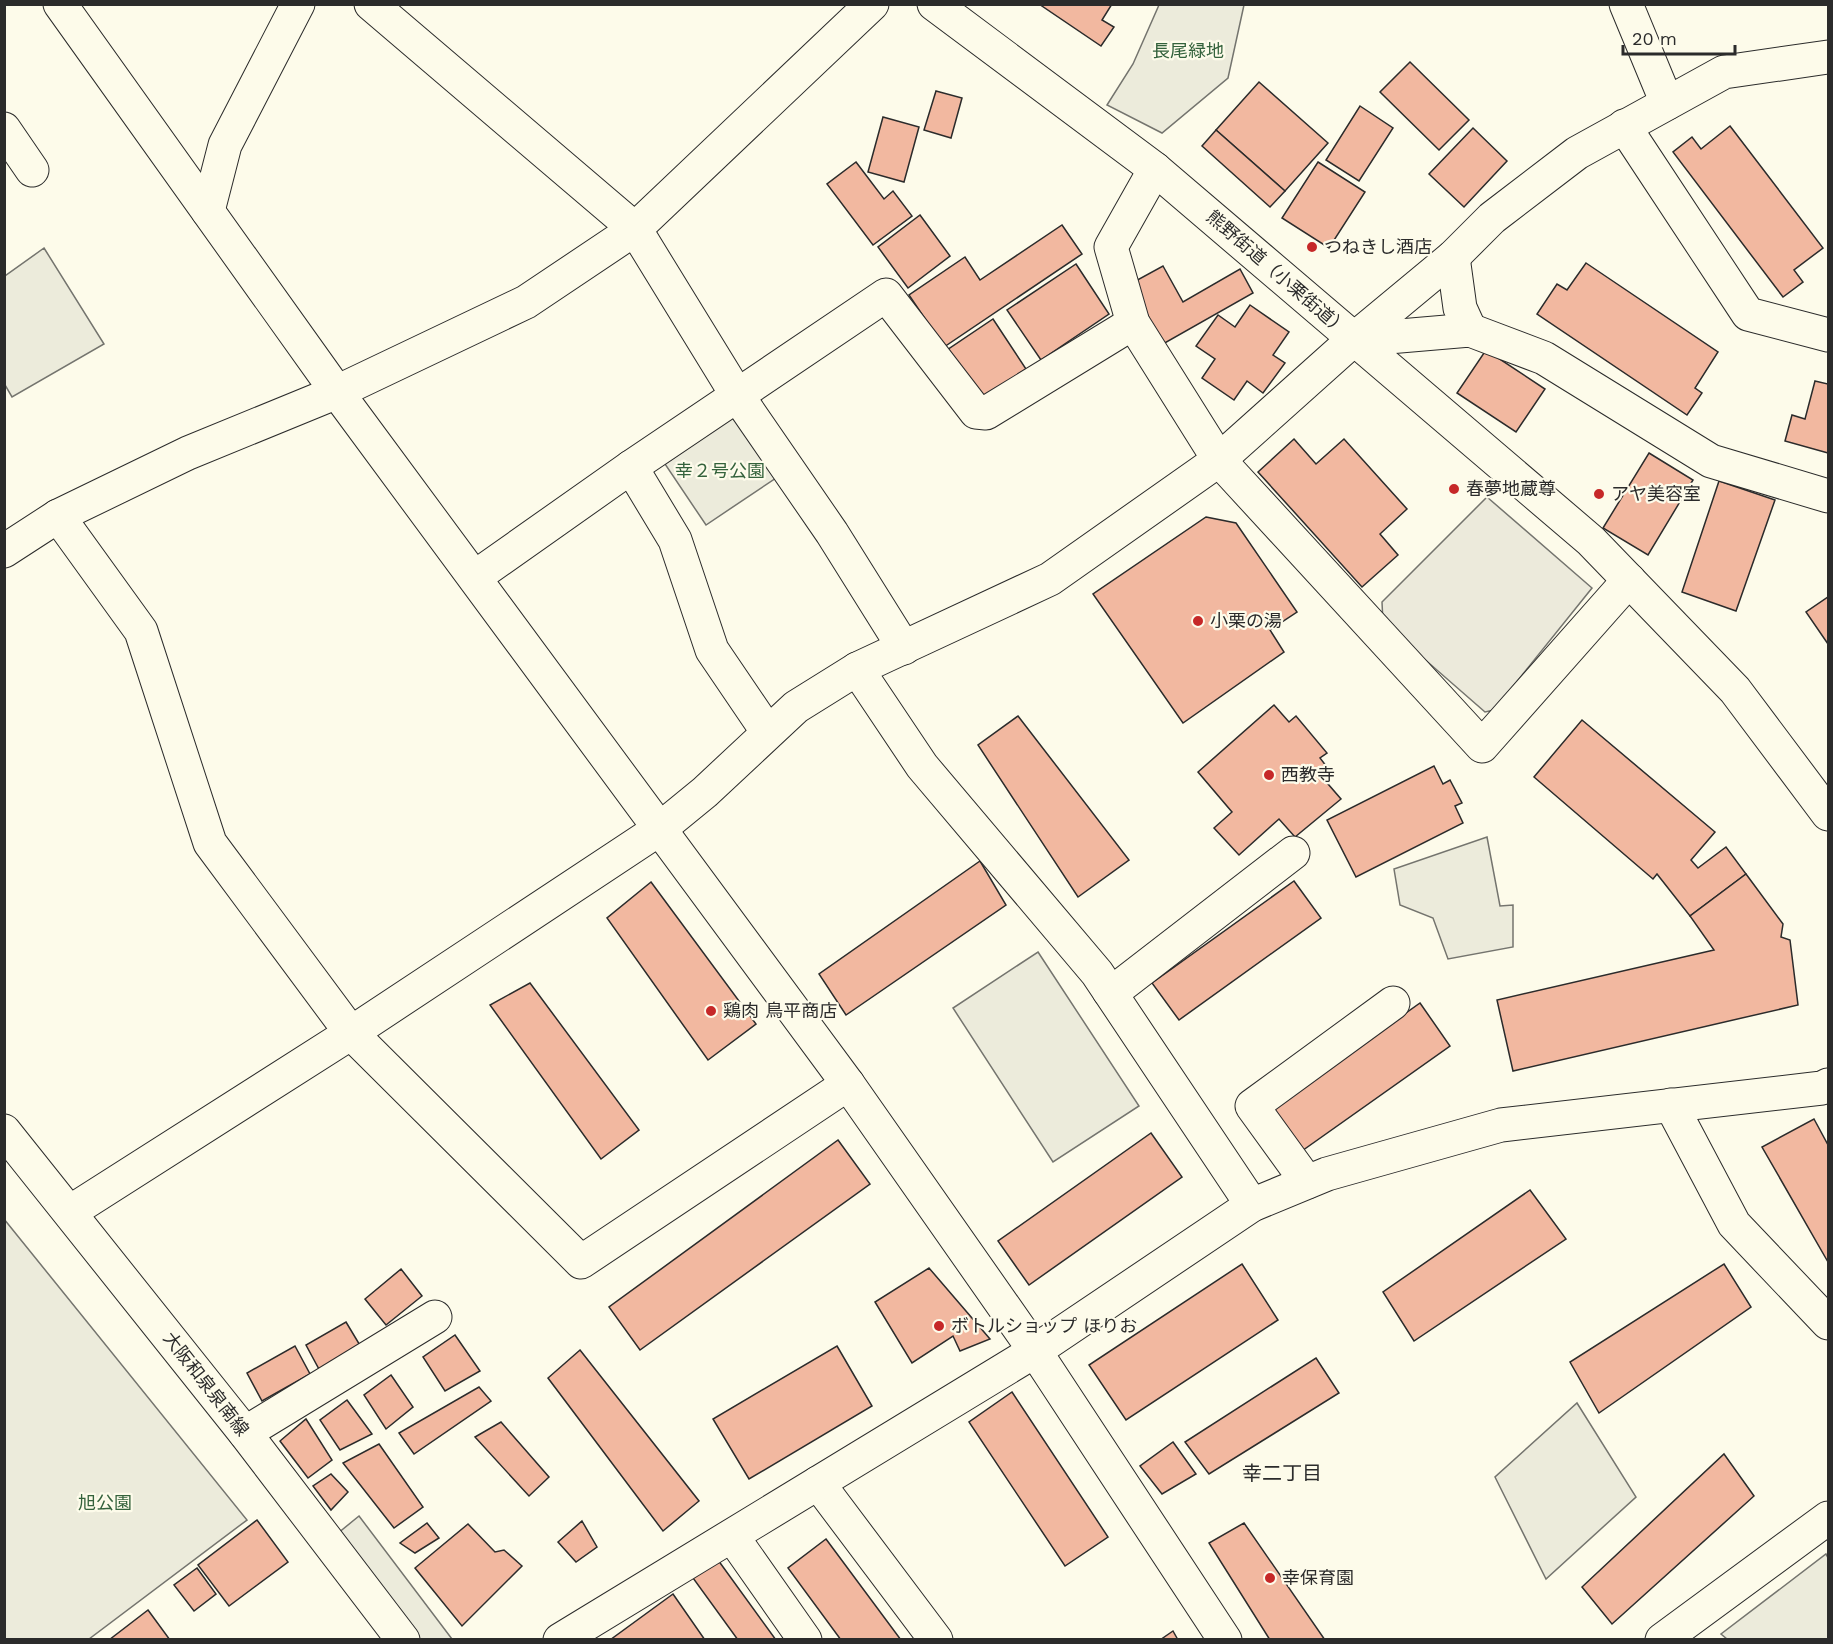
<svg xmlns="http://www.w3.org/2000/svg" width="1833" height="1644" font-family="'Work Sans','Noto Sans JP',sans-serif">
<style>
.green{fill:#ecebdb;stroke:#74746e;stroke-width:1.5}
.parking{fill:#eceadb;stroke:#74746e;stroke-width:1.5}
.building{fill:#f2b8a0;stroke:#2b2b2b;stroke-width:1.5}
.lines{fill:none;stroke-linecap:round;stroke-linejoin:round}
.minor-casing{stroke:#2b2b2b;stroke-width:35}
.major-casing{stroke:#2b2b2b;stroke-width:35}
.minor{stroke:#fdfbea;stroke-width:33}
.major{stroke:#fdfbea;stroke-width:33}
.poi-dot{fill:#c62828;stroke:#fdfbea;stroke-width:2}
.labels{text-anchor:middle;stroke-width:4.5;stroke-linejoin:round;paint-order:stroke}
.park-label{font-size:18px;fill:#34623c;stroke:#fdfbea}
.poi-label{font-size:18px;fill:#2b2b2b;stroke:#fdfbea;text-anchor:start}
.street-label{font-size:18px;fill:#2b2b2b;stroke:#fdfbea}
.neighbourhood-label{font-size:20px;fill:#2b2b2b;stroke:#fdfbea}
</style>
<rect width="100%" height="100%" fill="#fdfbea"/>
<g class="green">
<path d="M 1159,5 L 1244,5 L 1228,78 L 1162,133 L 1107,105 L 1133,64 Z"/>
<path d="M 44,248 L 104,344 L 12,397 L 5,385 L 5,276 Z"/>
<path d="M 735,416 L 776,478 L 706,525 L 665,464 Z"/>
<path d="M 1487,837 L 1500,906 L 1513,905 L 1513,947 L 1448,959 L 1433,918 L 1400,905 L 1394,869 Z"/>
<path d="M 1038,952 L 1139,1106 L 1053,1162 L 953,1008 Z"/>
<path d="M 4,1219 L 247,1520 L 89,1639 L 5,1639 Z"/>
<path d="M 1577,1403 L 1636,1497 L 1546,1579 L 1495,1477 Z"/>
<path d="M 359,1516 L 452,1639 L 409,1639 L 332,1538 Z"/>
<path d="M 1826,1554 L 1828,1558 L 1828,1639 L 1727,1639 L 1721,1634 Z"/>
</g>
<path class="parking" d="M 1487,497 L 1592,588 L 1494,710 L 1485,712 L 1383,623 L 1382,602 Z"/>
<g class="building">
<path d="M 1039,4 L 1112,4 L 1102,20 L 1114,27 L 1101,46 Z"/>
<path d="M 1410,62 L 1469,120 L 1439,150 L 1380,92 Z"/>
<path d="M 1259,82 L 1328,143 L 1285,191 L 1216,130 Z"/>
<path d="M 936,91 L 962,98 L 951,138 L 924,130 Z"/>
<path d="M 1360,106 L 1393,128 L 1359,181 L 1326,160 Z"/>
<path d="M 883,117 L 919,127 L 904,182 L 868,172 Z"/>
<path d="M 1730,126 L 1823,248 L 1794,270 L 1803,282 L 1783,297 L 1673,152 L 1692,137 L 1701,149 Z"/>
<path d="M 1473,128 L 1507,161 L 1464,207 L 1429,174 Z"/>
<path d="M 1216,130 L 1285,191 L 1270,207 L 1202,146 Z"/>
<path d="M 856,162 L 884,199 L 893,191 L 912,216 L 873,245 L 827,184 Z"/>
<path d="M 1318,162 L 1365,192 L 1329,248 L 1282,218 Z"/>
<path d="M 920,215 L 950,256 L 908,288 L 878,247 Z"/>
<path d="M 1062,225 L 1082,254 L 944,347 L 909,295 L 965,257 L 980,280 Z"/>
<path d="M 1586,263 L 1718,352 L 1695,388 L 1702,393 L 1687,415 L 1537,314 L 1557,284 L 1567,290 Z"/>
<path d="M 1076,264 L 1109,314 L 1041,360 L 1007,310 Z"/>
<path d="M 1163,266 L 1183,302 L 1240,269 L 1253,293 L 1163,344 L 1130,284 Z"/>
<path d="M 1250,305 L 1289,332 L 1273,355 L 1285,363 L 1263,393 L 1247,381 L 1234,400 L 1202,378 L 1215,359 L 1196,346 L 1218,315 L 1235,327 Z"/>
<path d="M 993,319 L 1026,369 L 980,400 L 947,350 Z"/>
<path d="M 1486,350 L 1545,389 L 1516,432 L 1457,393 Z"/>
<path d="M 1815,381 L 1828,384 L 1828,453 L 1785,441 L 1792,415 L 1805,419 Z"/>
<path d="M 1294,439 L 1316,464 L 1344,439 L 1407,509 L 1380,534 L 1398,555 L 1362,587 L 1258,472 Z"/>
<path d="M 1649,453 L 1693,480 L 1648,555 L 1603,528 Z"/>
<path d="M 1719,481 L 1775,500 L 1736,611 L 1682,592 Z"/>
<path d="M 1206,517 L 1236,523 L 1297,612 L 1270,630 L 1284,652 L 1183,723 L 1093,594 Z"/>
<path d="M 1828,597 L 1828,644 L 1806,612 Z"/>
<path d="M 1274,705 L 1289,722 L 1296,716 L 1327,753 L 1320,758 L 1330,771 L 1322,777 L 1341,799 L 1295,837 L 1279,819 L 1239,855 L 1214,828 L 1232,812 L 1198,772 Z"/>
<path d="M 1018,716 L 1129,860 L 1078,897 L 978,745 Z"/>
<path d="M 1582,720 L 1715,832 L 1691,860 L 1698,868 L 1726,847 L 1746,874 L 1690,916 L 1657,874 L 1653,879 L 1534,777 Z"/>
<path d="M 1434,766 L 1443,784 L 1450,780 L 1462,803 L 1455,806 L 1463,823 L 1356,877 L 1327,820 Z"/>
<path d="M 980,861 L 1006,905 L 846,1015 L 819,974 Z"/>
<path d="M 1746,874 L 1783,924 L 1781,937 L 1790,940 L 1798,1005 L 1513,1071 L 1497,1000 L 1714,950 L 1690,916 Z"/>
<path d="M 1294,881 L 1321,918 L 1179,1020 L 1152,983 Z"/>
<path d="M 651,882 L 756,1024 L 708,1060 L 607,918 Z"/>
<path d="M 530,983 L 639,1130 L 601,1159 L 490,1005 Z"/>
<path d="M 1420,1003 L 1450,1046 L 1299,1153 L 1269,1110 Z"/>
<path d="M 1814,1119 L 1828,1145 L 1828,1262 L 1762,1147 Z"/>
<path d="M 1151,1133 L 1182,1177 L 1029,1285 L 998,1241 Z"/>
<path d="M 838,1140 L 870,1184 L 640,1350 L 609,1307 Z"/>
<path d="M 1530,1190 L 1566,1239 L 1414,1341 L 1383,1292 Z"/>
<path d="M 1242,1264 L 1278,1320 L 1126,1420 L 1089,1365 Z"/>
<path d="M 1724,1264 L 1751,1307 L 1599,1413 L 1570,1362 Z"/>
<path d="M 929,1268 L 990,1339 L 960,1351 L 953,1336 L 912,1363 L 875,1302 Z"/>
<path d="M 401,1269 L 422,1296 L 386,1325 L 365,1299 Z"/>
<path d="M 346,1322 L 361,1347 L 320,1371 L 306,1345 Z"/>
<path d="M 455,1335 L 480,1371 L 445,1391 L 423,1357 Z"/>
<path d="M 295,1346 L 310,1374 L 262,1401 L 247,1373 Z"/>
<path d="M 837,1346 L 872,1406 L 749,1479 L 713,1419 Z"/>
<path d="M 580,1350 L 699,1501 L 663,1531 L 548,1378 Z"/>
<path d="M 1316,1358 L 1339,1393 L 1209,1474 L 1185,1442 Z"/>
<path d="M 391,1375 L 413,1407 L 386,1429 L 364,1395 Z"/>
<path d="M 479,1387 L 491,1401 L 414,1454 L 399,1433 Z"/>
<path d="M 1012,1392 L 1108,1537 L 1065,1566 L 969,1422 Z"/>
<path d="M 347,1400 L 372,1434 L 340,1450 L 320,1420 Z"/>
<path d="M 306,1419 L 332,1460 L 308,1478 L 280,1441 Z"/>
<path d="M 501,1422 L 549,1477 L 529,1496 L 475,1437 Z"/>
<path d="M 1173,1442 L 1196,1474 L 1162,1494 L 1140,1466 Z"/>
<path d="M 379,1444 L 423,1507 L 394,1528 L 343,1463 Z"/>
<path d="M 1724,1454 L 1754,1496 L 1612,1624 L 1582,1587 Z"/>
<path d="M 331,1474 L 348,1492 L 331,1510 L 313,1486 Z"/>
<path d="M 257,1520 L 288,1562 L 229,1606 L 198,1565 Z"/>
<path d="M 582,1521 L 597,1547 L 576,1562 L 558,1542 Z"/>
<path d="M 427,1523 L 439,1538 L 415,1553 L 400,1543 Z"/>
<path d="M 1244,1523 L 1325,1640 L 1270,1640 L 1209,1543 Z"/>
<path d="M 468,1524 L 495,1552 L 504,1550 L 522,1566 L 462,1626 L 415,1568 Z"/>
<path d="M 826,1539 L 901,1640 L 841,1640 L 788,1568 Z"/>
<path d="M 718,1560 L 776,1640 L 738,1640 L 693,1578 Z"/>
<path d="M 197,1568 L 216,1594 L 194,1611 L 174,1585 Z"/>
<path d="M 673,1594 L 705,1640 L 610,1640 Z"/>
<path d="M 148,1610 L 170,1640 L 109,1640 Z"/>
<path d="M 1173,1631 L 1178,1640 L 1160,1640 Z"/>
</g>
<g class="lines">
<g class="minor-casing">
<g id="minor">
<path d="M 60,4 L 337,392 L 848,1084 L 1035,1351 L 1225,1640"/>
<path d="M 371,4 L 635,229 L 737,395 L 832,533 L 904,648"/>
<path d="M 934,4 L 1155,169 L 1591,541 L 1735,690 L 1828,814"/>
<path d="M 1626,4 L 1667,103"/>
<path d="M 1624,126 L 1748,314 L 1828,335"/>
<path d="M 4,129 L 32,170"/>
<path d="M 1155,169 L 1111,247 L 1133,323 L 1219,460 L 1482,746 L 1629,580"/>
<path d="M 208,211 L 225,145 L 298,4"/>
<path d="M 1453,257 L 1460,308 L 1470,330"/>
<path d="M 1353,340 L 1470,330 L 1544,358 L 1711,461 L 1828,496"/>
<path d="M 631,467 L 675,540 L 712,650 L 767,731"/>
<path d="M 58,516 L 141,631 L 210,843 L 351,1033 L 581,1262 L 848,1084"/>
<path d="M 4,551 L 58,516 L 188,453 L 337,392 L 526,302 L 635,229 L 872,4"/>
<path d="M 475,577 L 631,467 L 886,295 L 976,412 L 986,413 L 1133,323"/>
<path d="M 857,669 L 922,766 L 1097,973 L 1252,1205"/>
<path d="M 1109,991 L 1118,988 L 1293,853"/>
<path d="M 1671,1105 L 1734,1224 L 1828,1323"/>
<path d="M 1307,1182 L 1252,1106 L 1393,1003"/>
<path d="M 70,1212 L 351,1033 L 661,828 L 705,792 L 796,707 L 857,669 L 1050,579 L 1219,460 L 1353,340 L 1453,257 L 1492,218 L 1577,153 L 1724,72 L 1828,57"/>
<path d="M 245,1433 L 435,1317"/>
<path d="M 818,1483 L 936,1640"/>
<path d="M 732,1536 L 805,1640"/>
<path d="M 560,1640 L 1035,1351 L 1252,1205 L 1327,1174 L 1501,1125 L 1822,1088 L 1828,1085"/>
<path d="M 1662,1640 L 1828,1518"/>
</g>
</g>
<g class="major-casing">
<path id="major" d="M 4,1131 L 245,1433 L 403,1640"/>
</g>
<use href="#minor" class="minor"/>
<use href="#major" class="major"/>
</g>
<g class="poi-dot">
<circle cx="1312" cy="247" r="6"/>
<circle cx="1454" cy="489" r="6"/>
<circle cx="1599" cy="494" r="6"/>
<circle cx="1198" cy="621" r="6"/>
<circle cx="1269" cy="775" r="6"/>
<circle cx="711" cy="1011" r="6"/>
<circle cx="939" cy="1326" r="6"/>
<circle cx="1270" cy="1578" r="6"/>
</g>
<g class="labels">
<g class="park-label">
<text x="1188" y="57">長尾緑地</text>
<text x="720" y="477">幸２号公園</text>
<text x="105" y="1509">旭公園</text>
</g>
<g class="poi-label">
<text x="1324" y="253">つねきし酒店</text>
<text x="1466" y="495">春夢地蔵尊</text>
<text x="1611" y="500">アヤ美容室</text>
<text x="1210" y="627">小栗の湯</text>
<text x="1281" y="781">西教寺</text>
<text x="723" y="1017">鶏肉 鳥平商店</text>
<text x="951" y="1332">ボトルショップ ほりお</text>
<text x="1282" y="1584">幸保育園</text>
</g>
<g class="street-label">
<text transform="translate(1277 273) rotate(41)" y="6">熊野街道（小栗街道）</text>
<text transform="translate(206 1384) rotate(52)" y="6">大阪和泉泉南線</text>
</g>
<g class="neighbourhood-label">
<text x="1282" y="1480">幸二丁目</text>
</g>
</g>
<rect width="1833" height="1644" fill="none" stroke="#2b2b2b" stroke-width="12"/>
<path d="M1623 45v9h112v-9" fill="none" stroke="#2b2b2b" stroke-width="3"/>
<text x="1632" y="45" font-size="18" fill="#2b2b2b" stroke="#fdfbea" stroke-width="4.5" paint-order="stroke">20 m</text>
</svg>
